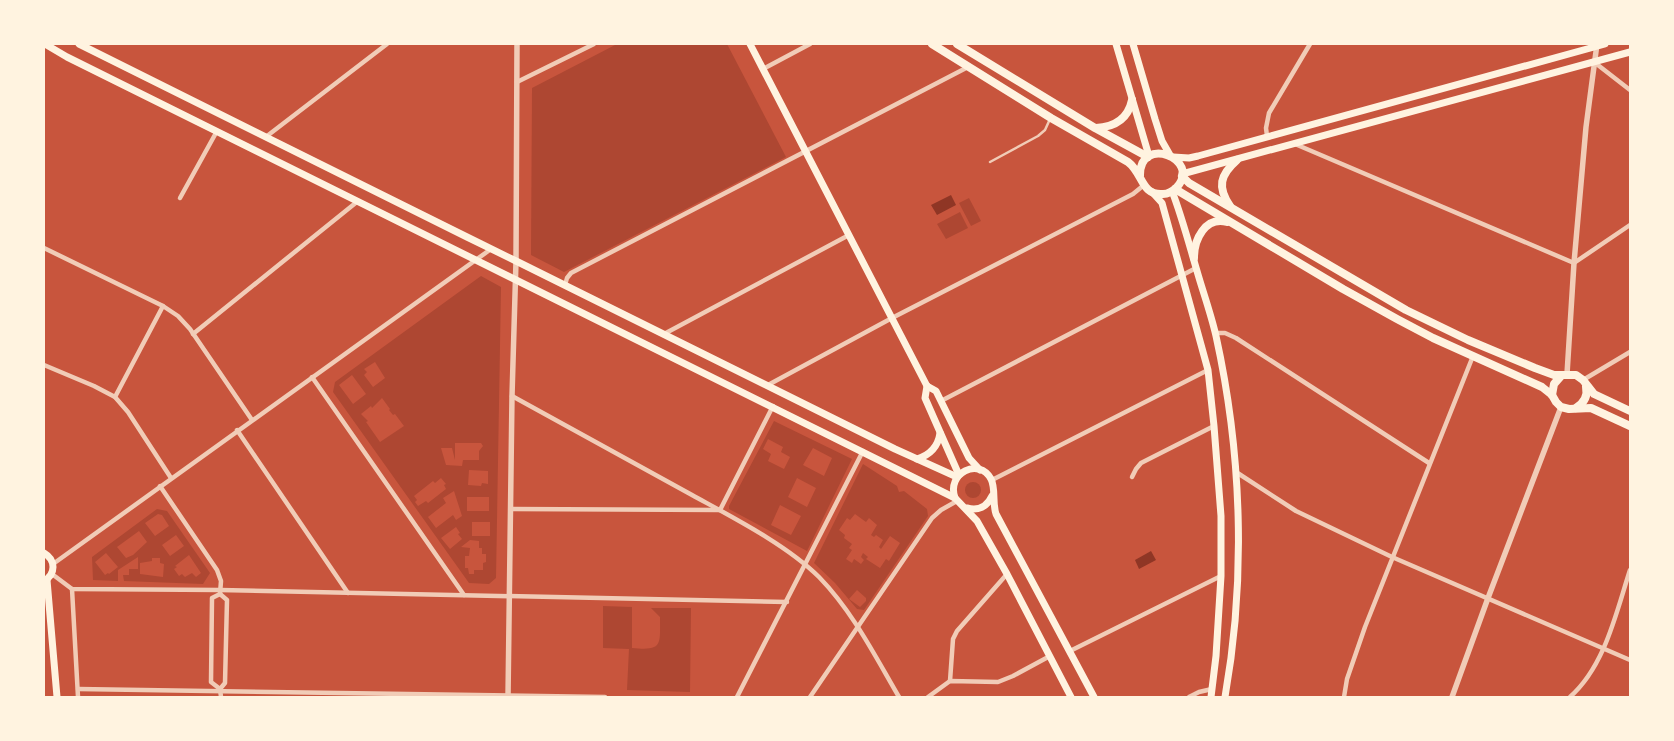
<svg xmlns="http://www.w3.org/2000/svg" width="1674" height="741" font-family="Signika,sans-serif">
<style>
.green{fill:#ae4732;fill-rule:evenodd}
.water{fill:#8f3625}
.lines{fill:none;stroke-linecap:round;stroke-linejoin:round}
.service{stroke:#f1ccb7;stroke-width:2.5}
.minor{stroke:#f1ccb7;stroke-width:4.5}
.tertiary{stroke:#f1ccb7;stroke-width:5.5}
.secondary{stroke:#fff3e0;stroke-width:7}
.primary{stroke:#fff3e0;stroke-width:8}
</style>
<rect width="100%" height="100%" fill="#c8553d"/>
<g class="green">
<path d="M 617,44 L 727,44 L 786,157 L 564,272 L 531,255 L 532,88 Z"/>
<path d="M 969,198 L 981,221 L 971,226 L 959,203 Z"/>
<path d="M 960,212 L 968,228 L 946,239 L 937,224 Z"/>
<path d="M 481,276 L 501,287 L 496,578 L 489,584 L 469,583 L 333,392 L 335,382 ZM 375,362 L 385,378 L 373,387 L 364,375 L 367,372 L 364,369 ZM 352,375 L 366,394 L 353,404 L 339,385 ZM 382,398 L 390,409 L 389,410 L 393,415 L 395,414 L 404,426 L 380,442 L 366,422 L 368,421 L 361,414 L 371,406 L 372,408 ZM 455,443 L 481,443 L 483,446 L 479,451 L 479,460 L 463,460 L 462,466 L 446,465 L 441,448 L 452,448 L 455,460 ZM 469,470 L 488,471 L 488,484 L 482,483 L 481,486 L 468,485 ZM 441,478 L 446,484 L 444,485 L 446,489 L 428,503 L 426,501 L 418,506 L 415,502 L 417,500 L 414,496 L 433,481 L 435,483 ZM 454,491 L 462,516 L 456,520 L 453,515 L 436,528 L 428,517 L 446,503 L 443,498 ZM 467,497 L 489,497 L 489,511 L 467,511 ZM 472,522 L 490,522 L 490,536 L 472,536 ZM 456,527 L 460,533 L 458,534 L 462,539 L 450,549 L 441,538 ZM 470,540 L 479,541 L 479,548 L 482,548 L 482,554 L 486,554 L 486,562 L 483,563 L 483,570 L 474,570 L 474,574 L 469,574 L 468,568 L 465,568 L 465,556 L 469,556 L 470,548 L 461,547 Z"/>
<path d="M 774,421 L 852,459 L 807,551 L 729,509 L 729,506 ZM 768,439 L 783,447 L 781,452 L 790,457 L 784,469 L 768,461 L 771,454 L 763,449 ZM 813,448 L 832,458 L 824,476 L 803,465 ZM 797,478 L 816,488 L 807,507 L 788,497 ZM 780,505 L 801,516 L 791,535 L 771,525 Z"/>
<path d="M 863,464 L 897,486 L 899,492 L 904,491 L 927,509 L 928,516 L 864,610 L 857,609 L 835,583 L 814,563 ZM 855,514 L 866,522 L 869,518 L 877,525 L 871,535 L 874,537 L 876,535 L 883,540 L 879,547 L 881,549 L 890,536 L 900,543 L 889,561 L 886,559 L 880,568 L 866,559 L 868,557 L 863,553 L 861,557 L 864,560 L 861,564 L 854,559 L 852,563 L 846,559 L 852,550 L 849,548 L 852,544 L 844,538 L 845,535 L 839,530 L 847,518 L 850,520 ZM 857,590 L 866,598 L 866,601 L 860,607 L 849,599 Z"/>
<circle cx="973" cy="490" r="8"/>
<path d="M 157,509 L 167,511 L 210,573 L 203,584 L 124,581 L 123,575 L 129,575 L 129,569 L 138,569 L 138,557 L 118,570 L 118,581 L 93,580 L 92,557 ZM 158,514 L 162,515 L 169,526 L 155,536 L 145,523 ZM 139,531 L 147,542 L 133,555 L 126,558 L 117,547 ZM 176,535 L 184,546 L 170,556 L 162,545 ZM 106,553 L 118,567 L 109,574 L 108,573 L 105,575 L 95,562 ZM 189,555 L 201,573 L 196,577 L 192,573 L 185,577 L 182,574 L 179,576 L 174,569 L 177,567 L 175,566 ZM 152,558 L 160,558 L 160,563 L 164,564 L 163,577 L 140,574 L 140,563 L 152,561 Z"/>
<path d="M 603,606 L 632,607 L 632,648 C 663,651 660,645 660,617 L 651,608 L 691,608 L 690,692 L 627,690 L 629,649 L 603,648 Z"/>
</g>
<g class="water">
<path d="M 951,195 L 956,205 L 937,215 L 931,205 Z"/>
<path d="M 1151,551 L 1156,560 L 1139,569 L 1135,560 Z"/>
</g>
<g class="lines">
<path class="service" d="M 990,162 L 1038,136 L 1045,130 L 1050,119"/>
<g class="minor">
<path d="M 1594,62 L 1630,90"/>
<path d="M 763,69 L 810,44"/>
<path d="M 517,82 L 594,44"/>
<path d="M 267,136 L 387,44"/>
<path d="M 1267,136 L 1266,128 L 1269,113 L 1310,44"/>
<path d="M 1295,144 L 1574,263 L 1630,225"/>
<path d="M 180,198 L 217,131"/>
<path d="M 44,248 L 163,306 L 178,316 L 190,329 L 252,420"/>
<path d="M 565,285 L 567,278 L 571,273 L 968,67"/>
<path d="M 1215,333 L 1225,333 L 1236,338 L 1429,463"/>
<path d="M 193,334 L 358,201"/>
<path d="M 664,334 L 849,235"/>
<path d="M 44,365 L 94,386 L 115,397 L 128,412 L 171,478"/>
<path d="M 312,377 L 464,595"/>
<path d="M 1583,380 L 1630,352"/>
<path d="M 768,385 L 892,318 L 1133,194 L 1144,185"/>
<path d="M 512,396 C 572,429 632,462 692,495 C 732,517 787,545 819,577 C 853,612 875,656 899,697"/>
<path d="M 115,397 L 163,306"/>
<path d="M 941,401 L 1196,268"/>
<path d="M 237,430 L 348,593"/>
<path d="M 1236,472 L 1296,511 L 1392,557 L 1630,660"/>
<path d="M 1132,477 L 1136,469 L 1141,463 L 1214,426"/>
<path d="M 992,480 L 1208,370"/>
<path d="M 160,486 L 217,570 L 221,581 L 220,594"/>
<path d="M 511,509 L 720,510 L 773,406"/>
<path d="M 53,564 L 491,249"/>
<path d="M 52,574 L 72,589 L 220,590 L 787,602"/>
<path d="M 72,589 L 78,697"/>
<path d="M 220,594 L 212,598 L 211,682 L 220,689 L 221,697"/>
<path d="M 1070,651 L 1221,576"/>
<path d="M 950,681 L 953,639 L 957,631 L 1007,574"/>
<path d="M 78,689 L 605,697"/>
<path d="M 220,689 L 225,683 L 227,600 L 220,594"/>
<path d="M 737,697 L 863,451"/>
<path d="M 810,697 L 932,518 L 941,510 L 957,501"/>
<path d="M 928,697 L 950,681 L 998,682 L 1013,676 L 1050,656"/>
<path d="M 1189,697 L 1199,692 L 1212,689"/>
<path d="M 1344,697 L 1347,679 L 1365,627 L 1473,356"/>
<path d="M 1570,697 C 1605,666 1616,613 1630,570"/>
</g>
<g class="tertiary">
<path d="M 1567,374 L 1574,263 L 1586,127 L 1597,44"/>
<path d="M 508,697 L 512,396 L 516,261 L 517,44"/>
<path d="M 1452,697 L 1488,598 L 1561,407"/>
</g>
<g class="secondary">
<path d="M 45,44 L 67,57 L 955,498 L 977,521 L 1007,574 L 1071,697"/>
<path d="M 79,44 L 467,237 L 516,261 L 895,449 L 957,477"/>
<path d="M 750,44 L 927,386 L 936,391 L 969,458 L 980,470"/>
<path d="M 1116,44 L 1149,156"/>
<path d="M 1133,44 L 1155,119 L 1162,141 L 1170,155"/>
<path d="M 1173,157 L 1189,158 L 1198,156 L 1605,44"/>
<path d="M 1182,174 L 1630,52"/>
<path d="M 1172,191 C 1182,217 1189,244 1197,271 C 1203,292 1211,314 1216,336 C 1242,454 1246,579 1225,697"/>
<path d="M 1152,192 L 1162,203 L 1208,370 L 1214,426 L 1221,516 L 1221,576 L 1216,656 L 1211,697"/>
<path d="M 927,386 L 925,398 L 959,475"/>
<path d="M 917,459 C 930,455 938,447 940,433"/>
<path d="M 955,498 C 946,473 979,457 991,479 C 996,489 992,502 996,514 L 1094,697"/>
<path d="M 967,508 C 978,511 987,507 992,496"/>
<path d="M 44,553 C 56,560 56,574 44,581"/>
<path d="M 47,580 L 57,697"/>
</g>
<g class="primary">
<path d="M 932,44 L 1051,118 L 1128,162 C 1143,173 1141,196 1163,194 C 1168,194 1173,191 1177,187 C 1202,159 1139,134 1140,176"/>
<path d="M 957,44 L 1095,128 L 1148,157"/>
<path d="M 1096,128 C 1114,127 1128,119 1132,100"/>
<path d="M 1182,176 L 1189,183 L 1406,310 L 1468,340 L 1535,368 L 1554,375 L 1576,375 L 1583,380 L 1594,394 L 1630,411"/>
<path d="M 1175,189 L 1343,289 L 1397,319 L 1433,338 L 1542,387 L 1552,395 L 1556,402 L 1561,407 L 1569,409 L 1591,408 L 1630,426"/>
<path d="M 1230,206 C 1217,187 1220,175 1237,160"/>
<path d="M 1194,258 C 1194,240 1205,216 1227,222"/>
<path d="M 1552,395 L 1554,384 L 1561,376"/>
<path d="M 1576,408 C 1584,403 1588,396 1586,387"/>
</g>
</g>
<rect width="1674" height="741" fill="none" stroke="#fff3e0" stroke-width="90"/>
</svg>
